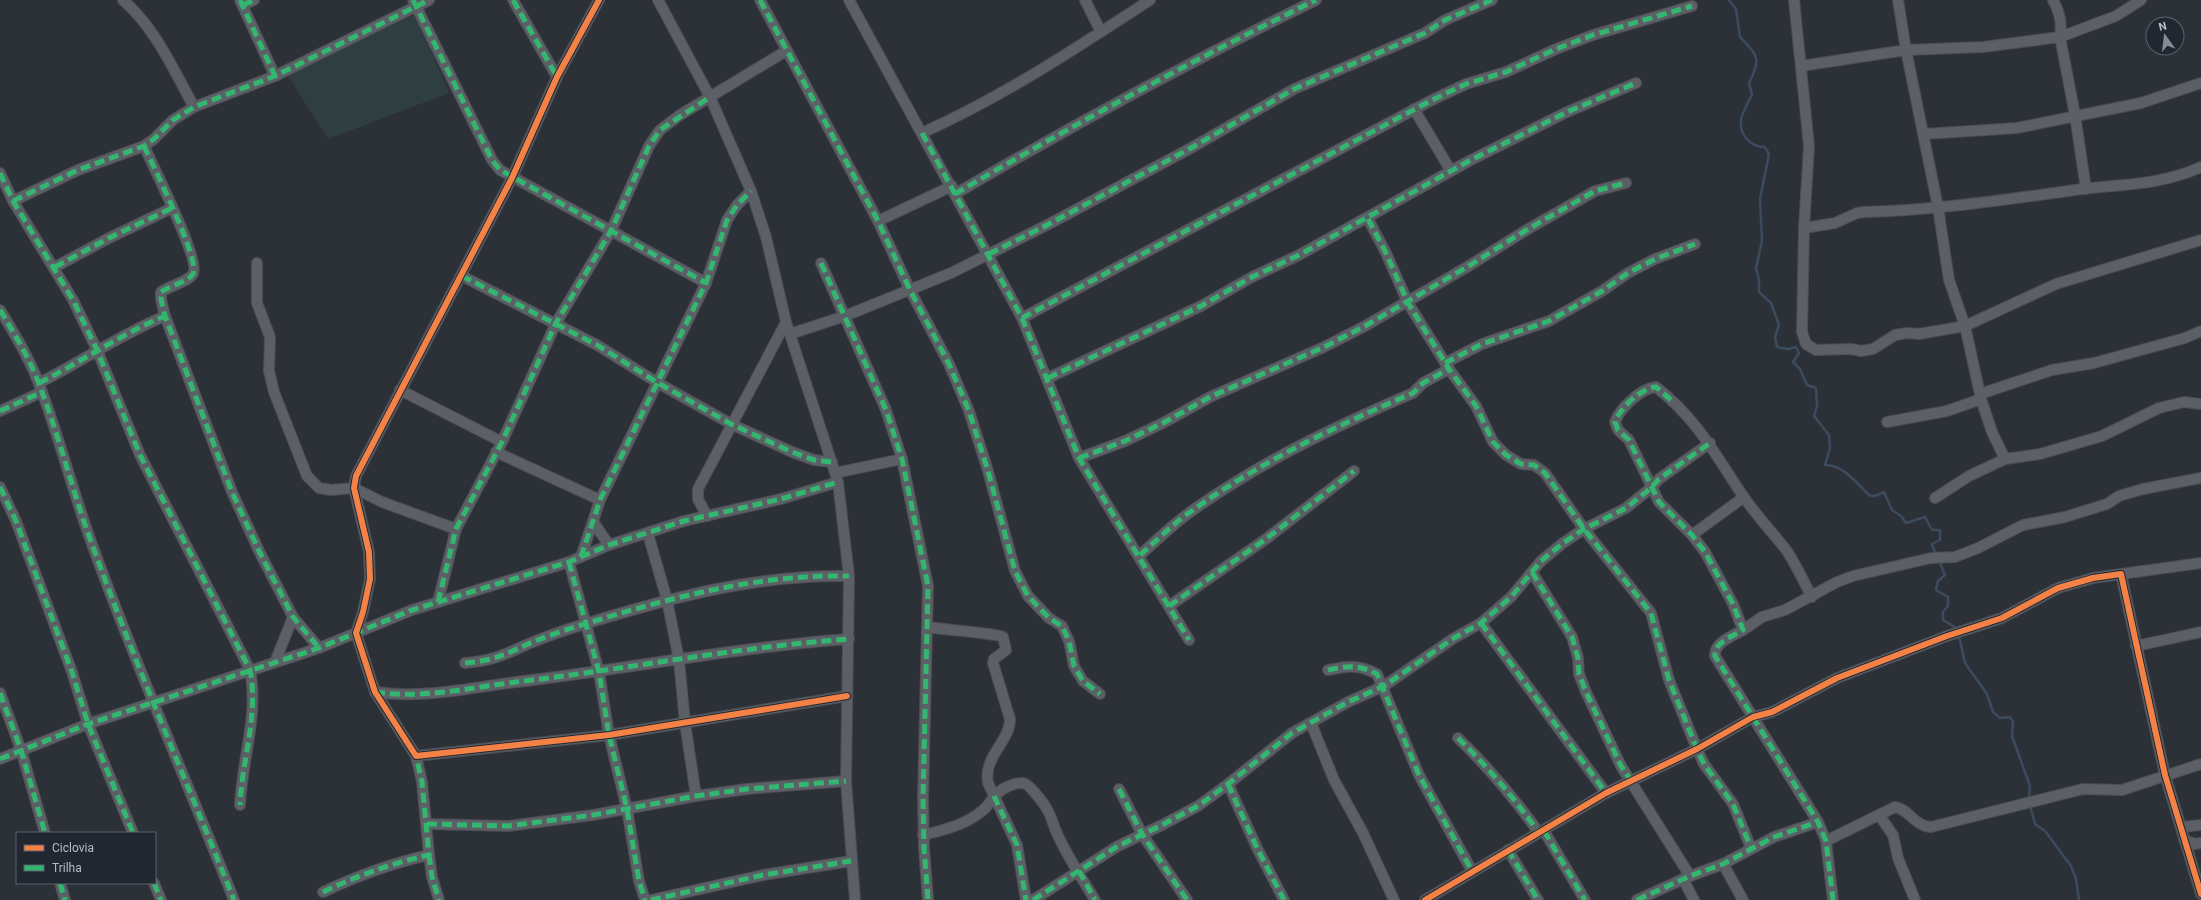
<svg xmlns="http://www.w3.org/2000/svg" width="2201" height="900" font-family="Roboto,sans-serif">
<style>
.green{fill:#2f3f41}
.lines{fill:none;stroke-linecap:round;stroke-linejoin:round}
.stream{stroke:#3d4b5e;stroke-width:2.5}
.minor-casing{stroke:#4a4d52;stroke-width:12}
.minor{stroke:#5c5f65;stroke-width:10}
.quiet{stroke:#33b770;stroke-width:5;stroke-dasharray:10 5;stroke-linecap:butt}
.cycleway-casing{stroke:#202731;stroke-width:8}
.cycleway{stroke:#f48246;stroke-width:6}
</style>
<rect width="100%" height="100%" fill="#2c3137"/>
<path class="green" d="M 415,14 L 449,93 L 328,139 L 288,76 Z"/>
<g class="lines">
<g class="stream">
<path d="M 1729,0 L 1736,9 L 1740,37 C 1757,55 1762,58 1749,83 L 1752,94 C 1749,102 1742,112 1741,120 C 1739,135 1751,147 1765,147 L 1769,154 L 1760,199 L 1762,241 L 1756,268 L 1759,280 L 1759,292 L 1771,303 L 1779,325 L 1775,337 L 1777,347 L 1788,349 L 1796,347 L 1799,353 L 1793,362 L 1800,369 L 1807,385 L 1816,388 L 1817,406 L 1814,416 L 1829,435 L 1830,448 L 1825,465 C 1844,465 1856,483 1870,496 L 1875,496 L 1884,492 L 1892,510 L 1901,516 L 1906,523 L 1925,517 L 1932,530 L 1940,530 L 1940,540 L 1932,544 L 1936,555"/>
<path d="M 1939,560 L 1945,575 L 1938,581 L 1936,590 L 1948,597 L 1948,606 L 1943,612 L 1943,620 L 1958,629"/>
<path d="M 1959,636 L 1965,663 L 1987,694 L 1993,712 L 2000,718 L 2010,717 L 2013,721 L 2012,736 L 2030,786 L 2029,799"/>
<path d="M 2030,806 L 2035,824 L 2045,831 L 2071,866 L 2076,879 L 2079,900"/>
</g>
<g class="minor-casing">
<g id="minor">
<path d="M 123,0 C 156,29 173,69 194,107"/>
<path d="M 240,0 L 275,76"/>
<path d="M 413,0 L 492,160 L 500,170 L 706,283"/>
<path d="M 513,0 L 557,77"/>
<path d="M 599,0 L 557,77 L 512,178 L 356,476 L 354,488 L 369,552 L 370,579 L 363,612 L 356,633 L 375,692 L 416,756 L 609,735 L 847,696"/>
<path d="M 658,0 L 710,97 L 751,191 L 766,237 L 786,322 L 838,482 L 849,576 L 846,781 L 855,900"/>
<path d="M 760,0 L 878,221 L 910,290 L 949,364 L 969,411 L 988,471 L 1015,571 L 1028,596 L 1049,618 L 1062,626 L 1069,641 L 1074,666 L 1083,681 L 1100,694"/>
<path d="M 849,0 L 1022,318 L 1079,458 L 1189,640"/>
<path d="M 1085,0 L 1101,32"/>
<path d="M 1794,0 L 1809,146 L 1804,228 L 1802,332 L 1806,344 L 1816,350 L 1851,349 L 1861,351 L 1873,349 L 1895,335 L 1907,333 L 1919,334 L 1965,326 L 2056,284 L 2201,240"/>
<path d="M 1898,0 L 1906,50 L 1938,207 L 1949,280 L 1965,326 L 1981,399 L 1992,432 L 2005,459"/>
<path d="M 2053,0 C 2060,13 2062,23 2060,37 L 2075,115 L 2086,189"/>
<path d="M 243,5 L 254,0"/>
<path d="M 1801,66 L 1906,50 L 1983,47 L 2060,37 L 2116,16 L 2141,0"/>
<path d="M 1414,109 L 1451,171"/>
<path d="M 922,133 C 1004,96 1075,49 1150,0"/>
<path d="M 1924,134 L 2017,128 L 2141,103 L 2201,83"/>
<path d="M 144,146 C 152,164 201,261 193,274 C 188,282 169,286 161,292 L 161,299 L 165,316 L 232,492 L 259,551 L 293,617 L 319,648"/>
<path d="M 0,173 L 13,201 L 73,300 L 97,350 L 140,455 L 250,670 C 259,715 242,759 240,805"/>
<path d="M 955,194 C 1073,125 1193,60 1316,0"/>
<path d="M 13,201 L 78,170 L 144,146 L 154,139 L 173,120 L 194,107 L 275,76 L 429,0"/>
<path d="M 1368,219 L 1386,253 L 1408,303 L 1449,369 L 1476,406 L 1493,442 L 1506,455 L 1521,464 L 1534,465 L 1545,473 L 1584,529 L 1651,613 L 1669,680 L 1697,749 L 1704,764 L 1733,804 L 1751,848"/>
<path d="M 878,221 L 952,186"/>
<path d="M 1804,228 L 1835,223 L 1857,213 L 1864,212 C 1938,210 2010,199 2082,189 C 2125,184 2161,185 2201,167"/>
<path d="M 257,263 L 257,303 L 270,337 L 269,371 L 274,392 L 307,476 L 319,488 L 331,490 L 354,488 L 382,502 L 456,529"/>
<path d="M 821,263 L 886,410 L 902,459 L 928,586 L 923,798 L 924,848 L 928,900"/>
<path d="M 55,267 L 109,238 L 172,208"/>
<path d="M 462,276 L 597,345 L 658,383 L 731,424 L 792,452 L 814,460 L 832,462"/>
<path d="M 0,310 C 16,336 32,363 42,392 C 61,443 74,496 93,547 C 136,666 187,782 234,900"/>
<path d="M 1022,318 L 1432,100 L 1466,84 L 1506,72 L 1556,49 L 1593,35 L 1692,6"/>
<path d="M 790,334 L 845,316 L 951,273 L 1049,224 L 1191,148 L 1294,89 L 1425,33 L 1445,20 L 1492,0"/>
<path d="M 1445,363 L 1482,344 L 1549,321 L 1602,291 L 1628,273 L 1655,259 L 1695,244"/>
<path d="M 1048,378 L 1201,306 L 1252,277 L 1299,255 L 1471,160 L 1567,112 L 1636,83"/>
<path d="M 39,383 C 81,362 121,334 165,316"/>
<path d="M 400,390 L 502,442"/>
<path d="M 1980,394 L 2052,370 L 2094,363 L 2185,338 L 2201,331"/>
<path d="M 0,411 L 42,392"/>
<path d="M 1887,422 L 1947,411 L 1981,399"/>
<path d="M 496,452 L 600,500"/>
<path d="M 1079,458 L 1125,441 L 1163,423 L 1210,397 L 1324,347 L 1365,326 L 1467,267 L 1528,229 L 1595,191 L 1626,183"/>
<path d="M 835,473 L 902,459"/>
<path d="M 0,487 L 16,521 L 72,672 L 88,724 L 133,833"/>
<path d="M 1935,498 L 1969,476 L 2005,459 L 2040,454 L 2102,436 L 2159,408 L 2184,402 L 2201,404"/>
<path d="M 707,516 L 698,499 L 698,489 L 786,322"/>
<path d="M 594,523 L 609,545"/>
<path d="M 648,534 L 667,600 L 679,660 L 685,723 L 696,796"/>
<path d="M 1692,535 L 1744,497"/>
<path d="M 1140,555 C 1157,540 1174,523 1193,510 C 1262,461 1336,426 1413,393 L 1423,383 L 1449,369"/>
<path d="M 581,557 L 600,500 L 706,283 L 727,220 L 737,205 L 751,191"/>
<path d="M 569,562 L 599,672 L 609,735 L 627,809 L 639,881 L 645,900"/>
<path d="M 1532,572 L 1572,637 L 1578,658 L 1579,674 L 1586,692 L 1621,766 L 1690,876"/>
<path d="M 2121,574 L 2201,563"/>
<path d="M 1812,597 C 1804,582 1796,565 1787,551 C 1773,533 1756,515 1743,496 C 1715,454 1697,419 1656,387 C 1641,388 1620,408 1615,422 L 1618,430 L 1629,440 L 1659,502 L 1692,535 L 1705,552 L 1733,604 L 1743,630 C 1733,636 1714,642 1715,656 L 1818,822 L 1826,841 L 1833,900"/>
<path d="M 438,602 L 456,529 L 502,442 L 556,323 L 611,231 L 649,146 L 660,130 L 680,115 L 786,51"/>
<path d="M 1169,606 L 1266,539 L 1354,471"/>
<path d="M 1481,623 L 1606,793"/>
<path d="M 928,627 C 938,629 1001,634 1003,637 L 1006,650 L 994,659 L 993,663 L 1010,719 C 1010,742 983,756 988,783 L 1017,845 L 1026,900"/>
<path d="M 1743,630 L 1762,617 L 1785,610 L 1837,582 L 1853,576 L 1931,558 L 1955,557 L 1978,548 L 2023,525 L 2065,517 L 2107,504 L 2119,496 L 2143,489 L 2201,478"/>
<path d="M 2136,646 L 2201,632"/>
<path d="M 275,662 L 293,617"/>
<path d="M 465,663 C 492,661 504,655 528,644 C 547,636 568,629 588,623 C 673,597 760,574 849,576"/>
<path d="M 1328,670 C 1348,666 1358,664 1377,674 L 1419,775 L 1472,871"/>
<path d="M 375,692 C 421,699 470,688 516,682 C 627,669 738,647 849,639"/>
<path d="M 0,693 L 21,750 L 45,833"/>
<path d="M 1311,723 L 1334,780 L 1363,833 L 1394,900"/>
<path d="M 1458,738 C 1487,766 1515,799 1539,833"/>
<path d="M 0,759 L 88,724 L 319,648 L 412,610 L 569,562 L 609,545 L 684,521 L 781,499 L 838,482"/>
<path d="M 1228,784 L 1257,848 L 1284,900"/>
<path d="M 1119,789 L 1142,834 L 1187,900"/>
<path d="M 1879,815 L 1893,835 L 1898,858 L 1915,900"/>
<path d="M 427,824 L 508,826 L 593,815 L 696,796 L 747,789 L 846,781"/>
<path d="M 2181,827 L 2201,825"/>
<path d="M 1544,831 L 1585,900"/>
<path d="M 923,835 C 944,830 965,825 982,811 C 990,805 993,795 1003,789 C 1008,786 1019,781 1026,784 C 1028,784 1043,802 1045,806 C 1051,814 1052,822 1056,831 C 1066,855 1082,878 1095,900"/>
<path d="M 2184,840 L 2195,844 L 2201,843"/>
<path d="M 1826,841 L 1895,807 C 1911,810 1912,825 1931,827 L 2083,789 L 2122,790 L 2201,764"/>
<path d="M 1508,850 L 1538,900"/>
<path d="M 429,855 L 432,877 L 439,900"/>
<path d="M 1723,864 L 1743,900"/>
<path d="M 1683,879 L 1694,900"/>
<path d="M 60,883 L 65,900"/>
<path d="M 154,883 L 161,900"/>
<path d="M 323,892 C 357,876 392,863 429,855 L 422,782 L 416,756"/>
<path d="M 651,900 L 763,875 L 851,861"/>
<path d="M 1033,900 L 1118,846 L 1162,825 L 1198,806 L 1228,784 L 1292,733 L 1348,702 L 1384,686 L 1454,638 L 1481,623 L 1511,597 L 1541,561 L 1563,543 L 1584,529 L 1626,508 L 1651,488 L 1659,479 L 1710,443"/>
<path d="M 1425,900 L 1606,793 L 1697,749 L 1753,717 L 1772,712 L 1837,678 L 1947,636 L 2002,618 L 2058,588 L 2093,578 L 2121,574 L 2165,775 L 2201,894"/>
<path d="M 1637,900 L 1690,876 L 1723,864 L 1774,837 L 1818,822"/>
</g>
</g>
<use href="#minor" class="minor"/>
<g class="quiet">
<path d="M 240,0 L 275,76"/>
<path d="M 413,0 L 492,160 L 500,170 L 706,283"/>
<path d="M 513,0 L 557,77"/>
<path d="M 760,0 L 878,221 L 910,290 L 949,364 L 969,411 L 988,471 L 1015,571 L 1028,596 L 1049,618 L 1062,626 L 1069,641 L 1074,666 L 1083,681 L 1100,694"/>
<path d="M 243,5 L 254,0"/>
<path d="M 922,133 L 1022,318 L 1079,458 L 1189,640"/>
<path d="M 144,146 C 152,164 201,261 193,274 C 188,282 169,286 161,292 L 161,299 L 165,316 L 232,492 L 259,551 L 293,617 L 319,648"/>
<path d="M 0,173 L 13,201 L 73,300 L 97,350 L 140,455 L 250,670 C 259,715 242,759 240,805"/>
<path d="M 955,194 C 1073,125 1193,60 1316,0"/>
<path d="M 13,201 L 78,170 L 144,146 L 154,139 L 173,120 L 194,107 L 275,76 L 429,0"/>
<path d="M 1368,219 L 1386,253 L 1408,303 L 1449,369 L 1476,406 L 1493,442 L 1506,455 L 1521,464 L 1534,465 L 1545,473 L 1584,529 L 1651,613 L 1669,680 L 1697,749 L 1704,764 L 1733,804 L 1751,848"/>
<path d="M 989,254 L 1049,224 L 1191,148 L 1294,89 L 1425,33 L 1445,20 L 1492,0"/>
<path d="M 821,263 L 886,410 L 902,459 L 928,586 L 923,798 L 924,848 L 928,900"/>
<path d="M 55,267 L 109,238 L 172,208"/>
<path d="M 462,276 L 597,345 L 658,383 L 731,424 L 792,452 L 814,460 L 832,462"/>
<path d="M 0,310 C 16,336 32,363 42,392 C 61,443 74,496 93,547 C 136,666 187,782 234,900"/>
<path d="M 1022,318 L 1432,100 L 1466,84 L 1506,72 L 1556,49 L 1593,35 L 1692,6"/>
<path d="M 1445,363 L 1482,344 L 1549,321 L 1602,291 L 1628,273 L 1655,259 L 1695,244"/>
<path d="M 1048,378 L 1201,306 L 1252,277 L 1299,255 L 1471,160 L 1567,112 L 1636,83"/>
<path d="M 39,383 C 81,362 121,334 165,316"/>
<path d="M 1671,400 L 1656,387 C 1641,388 1620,408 1615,422 L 1618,430 L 1629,440 L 1659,502 L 1692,535 L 1705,552 L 1733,604 L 1743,630 C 1733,636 1714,642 1715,656 L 1818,822 L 1826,841 L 1833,900"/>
<path d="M 0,411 L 42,392"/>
<path d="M 1079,458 L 1125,441 L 1163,423 L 1210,397 L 1324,347 L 1365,326 L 1467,267 L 1528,229 L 1595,191 L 1626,183"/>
<path d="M 0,487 L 16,521 L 72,672 L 88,724 L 133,833"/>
<path d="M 1140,555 C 1157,540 1174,523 1193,510 C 1262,461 1336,426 1413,393 L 1423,383 L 1449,369"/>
<path d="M 581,557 L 600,500 L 706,283 L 727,220 L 737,205 L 751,191"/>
<path d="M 569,562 L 599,672 L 609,735 L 627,809 L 639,881 L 645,900"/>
<path d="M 1532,572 L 1572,637 L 1578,658 L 1579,674 L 1586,692 L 1621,766 L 1632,782"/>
<path d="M 438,602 L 456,529 L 502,442 L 556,323 L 611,231 L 649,146 L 660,130 L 710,97"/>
<path d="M 1169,606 L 1266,539 L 1354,471"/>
<path d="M 1481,623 L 1606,793"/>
<path d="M 465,663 C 492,661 504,655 528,644 C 547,636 568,629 588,623 C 673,597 760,574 849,576"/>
<path d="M 1328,670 C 1348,666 1358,664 1377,674 L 1419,775 L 1472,871"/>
<path d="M 375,692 C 421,699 470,688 516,682 C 627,669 738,647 849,639"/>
<path d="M 0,693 L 21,750 L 45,833"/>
<path d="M 1458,738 C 1487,766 1515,799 1539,833"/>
<path d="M 0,759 L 88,724 L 319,648 L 412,610 L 569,562 L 609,545 L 684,521 L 781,499 L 838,482"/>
<path d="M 1228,784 L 1257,848 L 1284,900"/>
<path d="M 1119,789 L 1142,834 L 1187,900"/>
<path d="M 994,796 L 1017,845 L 1026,900"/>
<path d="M 427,824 L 508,826 L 593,815 L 696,796 L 747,789 L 846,781"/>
<path d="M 1544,831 L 1585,900"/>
<path d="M 1508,850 L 1538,900"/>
<path d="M 429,855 L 432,877 L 439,900"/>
<path d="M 1079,871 L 1095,900"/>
<path d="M 60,883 L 65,900"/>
<path d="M 154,883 L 161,900"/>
<path d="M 323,892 C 357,876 392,863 429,855 L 422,782 L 416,756"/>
<path d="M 651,900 L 763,875 L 851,861"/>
<path d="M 1033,900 L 1118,846 L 1162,825 L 1198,806 L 1228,784 L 1292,733 L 1348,702 L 1384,686 L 1454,638 L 1481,623 L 1511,597 L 1541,561 L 1563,543 L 1584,529 L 1626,508 L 1651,488 L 1659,479 L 1710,443"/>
<path d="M 1637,900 L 1690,876 L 1723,864 L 1774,837 L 1818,822"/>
</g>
<g class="cycleway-casing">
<g id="cycleway">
<path d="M 599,0 L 557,77 L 512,178 L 356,476 L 354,488 L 369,552 L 370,579 L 363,612 L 356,633 L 375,692 L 416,756 L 609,735 L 847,696"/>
<path d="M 1425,900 L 1606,793 L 1697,749 L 1753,717 L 1772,712 L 1837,678 L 1947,636 L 2002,618 L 2058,588 L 2093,578 L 2121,574 L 2165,775 L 2201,894"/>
</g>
</g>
<use href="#cycleway" class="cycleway"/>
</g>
<rect x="16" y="832" width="140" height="52" fill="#202731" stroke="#5c636d"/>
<rect x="24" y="845" width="20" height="6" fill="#f48246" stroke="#5c636d"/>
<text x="52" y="852" font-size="12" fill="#b7bdc7">Ciclovia</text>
<rect x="24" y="865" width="20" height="6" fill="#33b770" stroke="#5c636d"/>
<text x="52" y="872" font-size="12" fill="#b7bdc7">Trilha</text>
<g transform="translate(2165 36) rotate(346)"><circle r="19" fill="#202731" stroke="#5c636d"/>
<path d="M0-3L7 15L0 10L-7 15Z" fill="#868c95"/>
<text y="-6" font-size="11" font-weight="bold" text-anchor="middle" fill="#b7bdc7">N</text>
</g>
</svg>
